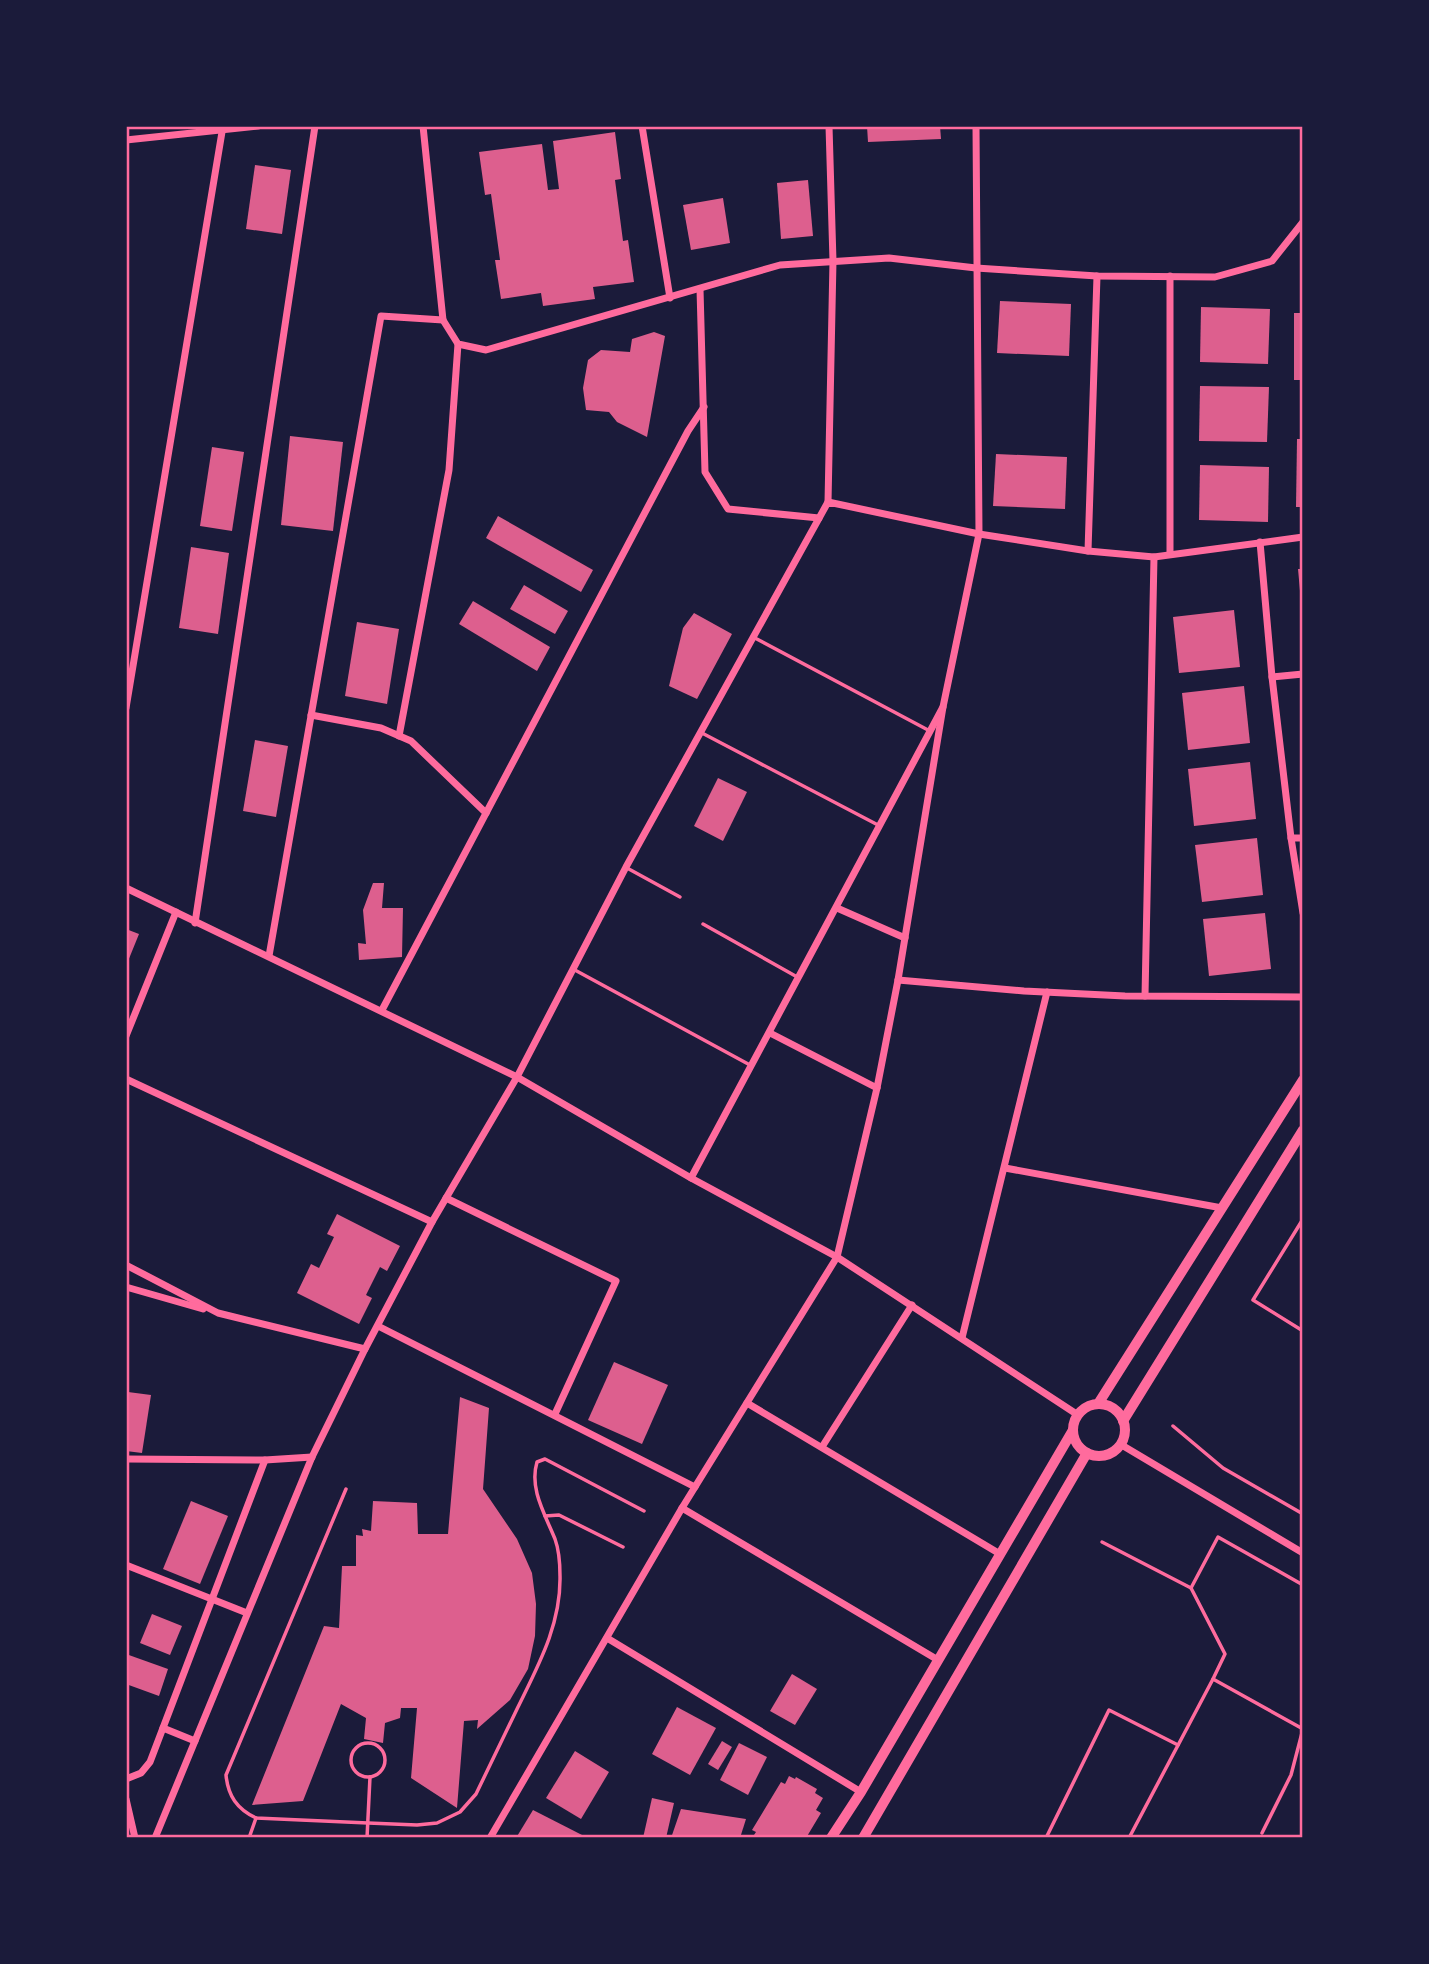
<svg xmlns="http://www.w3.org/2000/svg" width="1429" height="1964" font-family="'Roboto Condensed',sans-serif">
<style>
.building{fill:#dd5f8e}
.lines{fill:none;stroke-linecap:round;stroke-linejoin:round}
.service{stroke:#ff6b9d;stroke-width:3.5}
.minor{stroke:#ff6b9d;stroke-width:7}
.secondary{stroke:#ff6b9d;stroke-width:10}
.neatline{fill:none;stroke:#ff6b9d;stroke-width:2.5}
</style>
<rect width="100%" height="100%" fill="#1b1b3a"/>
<g class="building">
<path d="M 867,126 L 940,126 L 941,139 L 868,142 Z"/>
<path d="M 615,132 L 621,179 L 615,180 L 623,241 L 628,240 L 634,282 L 593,287 L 595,299 L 543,306 L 541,293 L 501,299 L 495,260 L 500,260 L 491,194 L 485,195 L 479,152 L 542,144 L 548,190 L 559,189 L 553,141 Z"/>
<path d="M 255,165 L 291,170 L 282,234 L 246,229 Z"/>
<path d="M 808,180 L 813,236 L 781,239 L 777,183 Z"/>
<path d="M 723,198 L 730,243 L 691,250 L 683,205 Z"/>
<path d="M 1000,301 L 1071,304 L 1069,356 L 997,353 Z"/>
<path d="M 1201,307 L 1270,309 L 1268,364 L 1200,362 Z"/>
<rect x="1294" y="313" width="9" height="67"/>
<path d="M 654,332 L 665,336 L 647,437 L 617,422 L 609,412 L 586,410 L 583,388 L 588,360 L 601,350 L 630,352 L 632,339 Z"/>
<path d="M 1200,386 L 1269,387 L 1267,442 L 1199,441 Z"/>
<path d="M 290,436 L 343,442 L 333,531 L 281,525 Z"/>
<path d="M 1297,439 L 1303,439 L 1303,507 L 1296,507 Z"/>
<path d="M 212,447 L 244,452 L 232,531 L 200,526 Z"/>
<path d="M 996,454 L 1067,457 L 1065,509 L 993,506 Z"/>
<path d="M 1200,465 L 1269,467 L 1268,522 L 1199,520 Z"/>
<path d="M 498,516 L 593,570 L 581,592 L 486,538 Z"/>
<path d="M 191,547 L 229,553 L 218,634 L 179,628 Z"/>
<path d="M 1298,569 L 1303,569 L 1303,601 L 1301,602 Z"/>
<path d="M 524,585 L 568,611 L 555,634 L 510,609 Z"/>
<path d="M 473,601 L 550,647 L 537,671 L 459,624 Z"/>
<path d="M 1234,610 L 1240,667 L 1179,673 L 1173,617 Z"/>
<path d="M 694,613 L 732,634 L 697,699 L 669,686 L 683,628 Z"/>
<path d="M 357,622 L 399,629 L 387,704 L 345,696 Z"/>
<path d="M 1244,686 L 1250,743 L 1188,750 L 1182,693 Z"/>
<path d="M 255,740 L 288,746 L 276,817 L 243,811 Z"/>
<path d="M 1250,762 L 1256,819 L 1194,826 L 1188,769 Z"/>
<path d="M 718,778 L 747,792 L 723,841 L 694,826 Z"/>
<path d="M 1257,838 L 1263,895 L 1202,902 L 1195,845 Z"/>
<path d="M 373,883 L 384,883 L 382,908 L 403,908 L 402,957 L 359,960 L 358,943 L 366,944 L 363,910 Z"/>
<path d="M 1265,913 L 1271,969 L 1209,976 L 1203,919 Z"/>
<path d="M 126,929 L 139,934 L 126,966 Z"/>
<path d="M 337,1214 L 400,1246 L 387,1271 L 380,1267 L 366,1295 L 372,1298 L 359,1324 L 297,1293 L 311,1264 L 319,1268 L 334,1237 L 327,1234 Z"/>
<path d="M 614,1362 L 668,1385 L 642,1444 L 588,1420 Z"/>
<path d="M 128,1392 L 151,1395 L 142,1453 L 126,1451 Z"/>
<path d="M 460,1397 L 489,1408 L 483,1489 L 517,1539 L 532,1573 L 536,1604 L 535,1636 L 528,1669 L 510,1700 L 477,1729 L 478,1720 L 464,1721 L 457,1808 L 411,1778 L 417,1708 L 401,1708 L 400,1718 L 385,1723 L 383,1743 L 364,1739 L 366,1718 L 341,1704 L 303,1801 L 252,1805 L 324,1626 L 339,1628 L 342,1566 L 356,1566 L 356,1535 L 363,1536 L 362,1529 L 371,1531 L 373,1501 L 417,1503 L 418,1534 L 448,1534 Z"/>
<path d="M 191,1501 L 228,1516 L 200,1584 L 163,1569 Z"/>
<path d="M 152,1614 L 182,1626 L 170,1655 L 140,1643 Z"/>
<path d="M 126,1654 L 168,1669 L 159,1696 L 126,1684 Z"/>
<path d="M 792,1674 L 817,1689 L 795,1725 L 770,1711 Z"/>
<path d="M 677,1707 L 716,1728 L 690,1775 L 652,1754 Z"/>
<path d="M 722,1741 L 732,1747 L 718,1770 L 708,1764 Z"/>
<path d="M 739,1743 L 767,1757 L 748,1795 L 720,1780 Z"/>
<path d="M 575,1751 L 609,1772 L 581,1819 L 546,1798 Z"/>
<path d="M 789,1776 L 795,1779 L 796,1777 L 817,1789 L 815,1793 L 823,1798 L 816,1810 L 821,1813 L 806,1838 L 752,1838 L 756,1832 L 752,1830 L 781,1782 L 785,1784 Z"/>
<path d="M 652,1798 L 674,1803 L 666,1838 L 643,1838 Z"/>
<path d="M 681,1809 L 746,1819 L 740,1838 L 671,1838 Z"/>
<path d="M 533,1810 L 584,1836 L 583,1838 L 516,1838 Z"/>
</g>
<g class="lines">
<g class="service">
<path d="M 753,637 L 928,730"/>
<path d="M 702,733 L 878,825"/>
<path d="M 627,868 L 680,897"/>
<path d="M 703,924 L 799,978"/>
<path d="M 573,969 L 750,1065"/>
<path d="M 1303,1219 L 1253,1300 L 1303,1331"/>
<path d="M 1173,1426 L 1223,1468 L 1303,1514"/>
<path d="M 346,1489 L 226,1775 C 228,1796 237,1809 256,1818 L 368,1823 L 417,1825 L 437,1823 L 460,1812 L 476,1794 C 490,1765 504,1736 518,1707 C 539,1664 561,1624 560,1576 C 560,1564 559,1550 555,1539 C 545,1514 529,1489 537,1462 L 545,1459 L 644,1511"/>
<path d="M 545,1516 L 559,1515 L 623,1547"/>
<path d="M 1102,1542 L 1191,1588 L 1225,1654 L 1213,1679"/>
<path d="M 1191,1588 L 1218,1537 L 1303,1585"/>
<circle cx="368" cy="1760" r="17"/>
<path d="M 1262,1833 L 1291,1775 L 1303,1729"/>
<path d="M 249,1838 L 256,1818"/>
<path d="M 367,1838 L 370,1777"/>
<path d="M 1046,1838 L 1109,1710 L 1178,1745"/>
<path d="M 1129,1838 L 1213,1679 L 1303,1729"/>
</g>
<g class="minor">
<path d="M 423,126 L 443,320 L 458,344 L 486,350 L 780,265 L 889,258 L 976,268 L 1097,276 L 1215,277 L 1272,261 L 1303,222"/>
<path d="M 642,126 L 670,298"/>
<path d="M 126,140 L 258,126"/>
<path d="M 1170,276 L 1170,554"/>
<path d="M 700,289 L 705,472 L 728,509 L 819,518"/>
<path d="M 828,502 L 833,261 L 829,126"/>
<path d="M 1260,542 L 1272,677 L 1291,838"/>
<path d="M 1088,551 L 1097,276"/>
<path d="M 1272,677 L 1303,674"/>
<path d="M 126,708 L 223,126"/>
<path d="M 311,715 L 381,728 L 411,741 L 486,813"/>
<path d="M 399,736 L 449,470 L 458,344"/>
<path d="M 1303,838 L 1291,838 L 1303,913"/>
<path d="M 126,888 L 517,1077 L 691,1178 L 837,1257 L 1078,1415"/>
<path d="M 837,908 L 905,938"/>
<path d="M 195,923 L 315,126"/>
<path d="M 269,956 L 381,316 L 443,320"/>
<path d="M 898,980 L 1024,991 L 1125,996 L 1303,997"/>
<path d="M 1145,996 L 1154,557"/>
<path d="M 382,1010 L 688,431 L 704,407"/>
<path d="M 770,1033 L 877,1088"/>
<path d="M 126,1036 L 176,912"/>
<path d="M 126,1079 L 432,1222"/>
<path d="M 1005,1168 L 1222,1208"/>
<path d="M 691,1178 L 943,707 L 979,534 L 976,126"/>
<path d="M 446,1198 L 616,1281 L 555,1414"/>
<path d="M 126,1265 L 218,1313 L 365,1349"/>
<path d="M 126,1287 L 203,1309"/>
<path d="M 378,1326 L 695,1487"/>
<path d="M 962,1338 L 1047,992"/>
<path d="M 747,1403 L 1000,1554"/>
<path d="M 1120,1444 L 1303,1553"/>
<path d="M 822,1447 L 912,1305"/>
<path d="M 126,1459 L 265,1460 L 312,1457"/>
<path d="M 682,1508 L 938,1660"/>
<path d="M 126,1565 L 247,1613"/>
<path d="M 607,1638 L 861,1792"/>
<path d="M 163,1728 L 195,1741"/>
<path d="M 126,1779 L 141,1773 L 150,1762 L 265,1460"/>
<path d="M 126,1799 L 135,1838"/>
<path d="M 155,1838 L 312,1457 L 365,1349 L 432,1222 L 517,1077 L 626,867 L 828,502 L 979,534 L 1088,551 L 1154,557 L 1303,537"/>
<path d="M 490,1838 L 682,1508 L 837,1257 L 877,1088 L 898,980 L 943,707"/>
</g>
<g class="secondary">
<path d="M 1098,1404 L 1303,1080"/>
<circle cx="1099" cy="1430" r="26"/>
<path d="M 1123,1421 L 1303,1130"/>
<path d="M 831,1838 L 861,1792 L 1073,1430"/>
<path d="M 863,1838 L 1087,1453"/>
</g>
</g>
<rect width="1429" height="1964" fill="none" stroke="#1b1b3a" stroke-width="256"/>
<rect x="128" y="128" width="1173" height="1708" class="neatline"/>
</svg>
